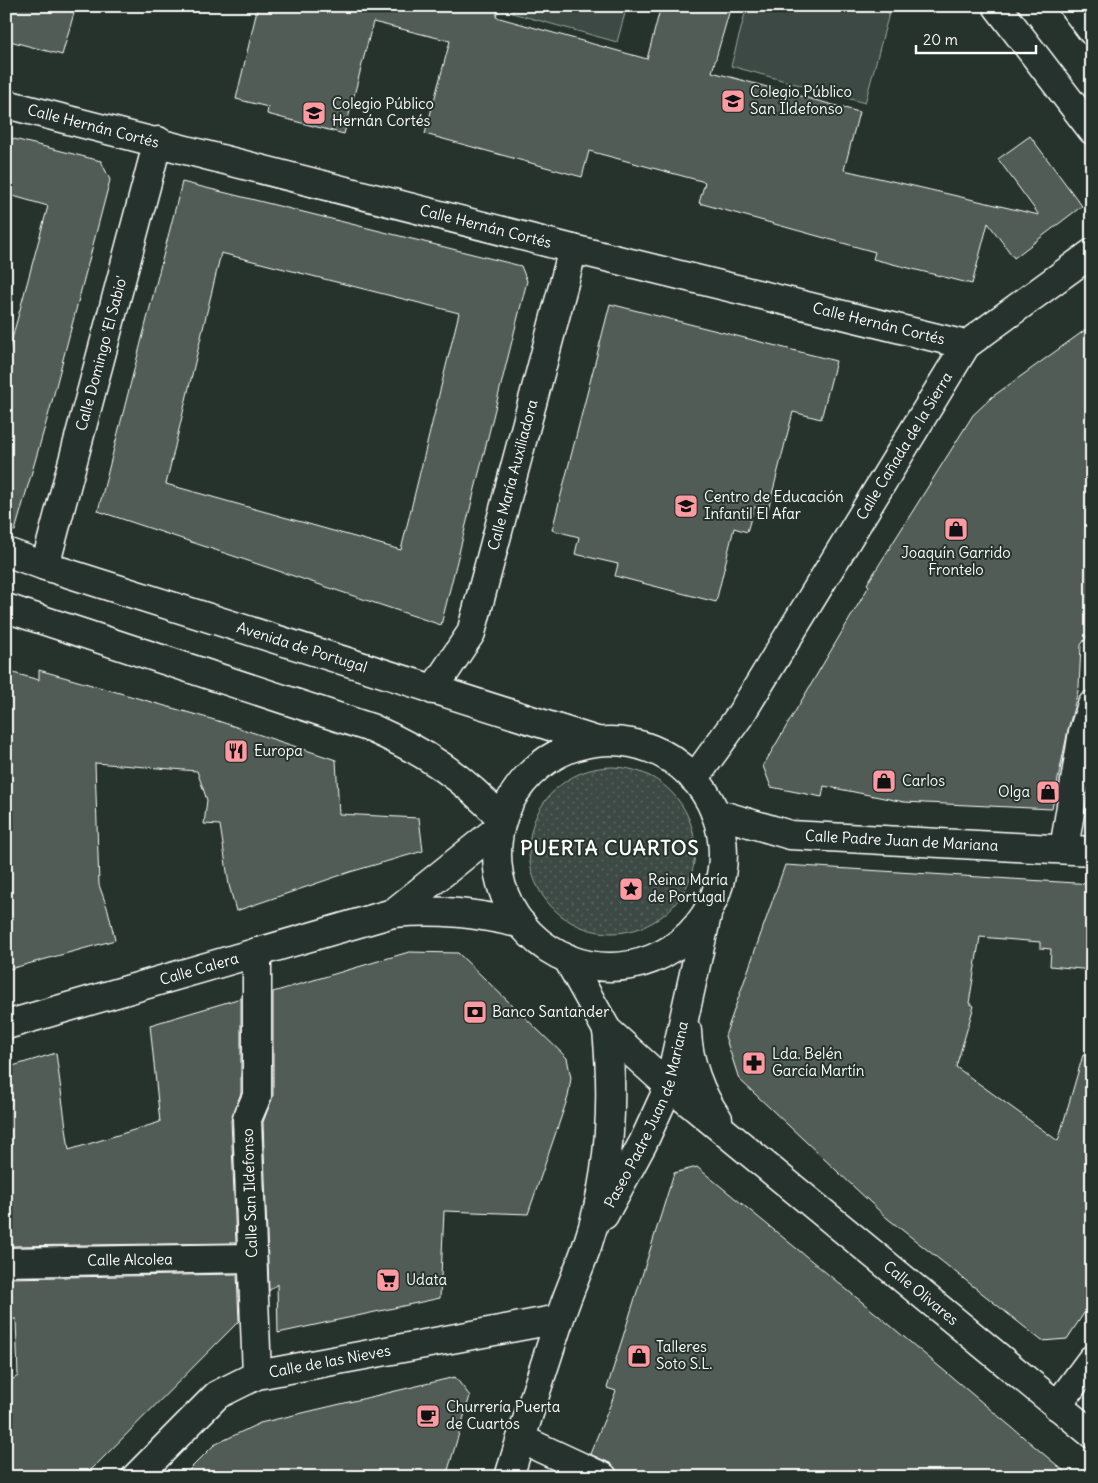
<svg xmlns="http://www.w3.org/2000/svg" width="1098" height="1483" font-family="Delius,sans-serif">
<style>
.grass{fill:url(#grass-dots);stroke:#9ea4a2}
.pitch{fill:#3e4944;stroke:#9ea4a2}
.building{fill:#515c57;stroke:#fff;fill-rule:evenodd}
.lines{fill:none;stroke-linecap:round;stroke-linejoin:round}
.minor-casing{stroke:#fff;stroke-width:31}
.major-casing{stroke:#fff;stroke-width:31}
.minor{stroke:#26332d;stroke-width:28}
.major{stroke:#26332d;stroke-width:28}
.labels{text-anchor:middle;stroke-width:4;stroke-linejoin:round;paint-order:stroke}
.poi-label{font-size:15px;fill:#fff;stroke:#26332d;text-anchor:start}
.street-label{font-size:15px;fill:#fff;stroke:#26332d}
.district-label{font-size:20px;font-weight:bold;letter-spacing:1px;fill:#fff;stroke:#26332d}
</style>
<defs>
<pattern id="grass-dots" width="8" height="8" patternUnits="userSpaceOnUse" patternTransform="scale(1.25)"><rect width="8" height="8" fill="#3e4944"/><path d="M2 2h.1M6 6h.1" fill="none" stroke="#5b6460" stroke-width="1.8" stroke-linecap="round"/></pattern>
</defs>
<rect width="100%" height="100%" fill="#26332d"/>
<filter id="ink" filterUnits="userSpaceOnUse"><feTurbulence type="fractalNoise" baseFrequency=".02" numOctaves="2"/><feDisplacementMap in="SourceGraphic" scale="10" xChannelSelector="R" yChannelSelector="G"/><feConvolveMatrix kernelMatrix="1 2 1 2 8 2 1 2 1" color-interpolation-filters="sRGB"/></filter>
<g filter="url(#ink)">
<circle class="grass" cx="612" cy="850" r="83"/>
<g class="pitch">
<path d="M 514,6 L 627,6 L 617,42 L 512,13 Z"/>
<path d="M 747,6 L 891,6 L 865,103 L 731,66 Z"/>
</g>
<g class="building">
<path d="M 6,6 L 76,6 L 62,55 L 6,40 Z"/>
<path d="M 258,6 L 499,6 L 496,17 L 647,59 L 661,6 L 731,6 L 712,72 L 859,112 L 844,170 L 1039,215 L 998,159 L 1030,136 L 1082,206 L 1014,258 L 988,223 L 972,284 L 873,259 L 875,252 L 699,203 L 705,182 L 589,151 L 582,177 L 425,134 L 450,41 L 373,22 L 344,134 L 267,114 L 268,107 L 236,99 Z"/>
<path d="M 6,137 L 101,161 L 110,180 L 50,409 L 15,531 L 6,530 L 6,361 L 48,206 L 6,194 Z"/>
<path d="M 182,182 L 521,266 L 527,281 L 441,625 L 98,511 ZM 221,253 L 459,313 L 401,550 L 166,484 Z"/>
<path d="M 610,304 L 836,361 L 821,419 L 793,412 L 768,510 L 754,507 L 747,532 L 734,528 L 716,602 L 615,576 L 618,564 L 575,554 L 579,537 L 552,530 Z"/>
<path d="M 1092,325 L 1092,629 L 1081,645 L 1079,687 L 1068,730 L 1052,809 L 904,802 L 824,786 L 822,797 L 771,787 L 763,766 L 869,586 L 867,584 L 973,415 L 992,397 Z"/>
<path d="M 39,670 L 218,721 L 336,760 L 339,814 L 419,818 L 423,851 L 350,872 L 236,911 L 229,885 L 220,825 L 204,824 L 207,800 L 197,771 L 95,763 L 99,885 L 108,910 L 115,940 L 6,970 L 6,671 L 39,680 Z"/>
<path d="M 785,865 L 1092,884 L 1092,970 L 1050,966 L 1051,949 L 1040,948 L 1040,942 L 980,937 L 969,1003 L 974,1006 L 956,1067 L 1058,1141 L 1083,1055 L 1092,1056 L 1092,1301 L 1067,1339 L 1042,1341 L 978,1290 L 887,1218 L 739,1079 L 725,1036 Z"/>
<path d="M 409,952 L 458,953 L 567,1058 L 571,1078 L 568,1097 L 528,1214 L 444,1211 L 440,1298 L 278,1333 L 277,1284 L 269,1291 L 263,1122 L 273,1096 L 273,992 Z"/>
<path d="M 241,998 L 241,1093 L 231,1120 L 236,1243 L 6,1246 L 6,1068 L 56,1053 L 69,1150 L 160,1122 L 150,1025 Z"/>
<path d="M 697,1167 L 879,1316 L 1071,1477 L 626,1477 L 617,1472 L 615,1468 L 610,1463 L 590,1454 L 616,1391 L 607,1388 L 674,1173 Z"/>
<path d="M 237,1274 L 239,1321 L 84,1477 L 6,1477 L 6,1383 L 18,1376 L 16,1319 L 6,1320 L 6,1278 Z"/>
<path d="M 455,1377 L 470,1396 L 446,1477 L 182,1477 L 214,1445 L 260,1423 Z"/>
</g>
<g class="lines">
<g class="minor-casing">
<g id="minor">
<path d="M 997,6 L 1092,130"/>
<path d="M 1073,6 L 1092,31"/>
<path id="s1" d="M 6,104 L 573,249 L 966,345"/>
<path id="s2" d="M 45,566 L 158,141"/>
<path id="s3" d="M 433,690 L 471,633 L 573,249"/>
<path id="s4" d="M 694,779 L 741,714 L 966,345 L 1092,253"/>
<path id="s5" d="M 715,813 L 790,835 L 1092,851"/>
<path d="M 1064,849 L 1083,732 L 1092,705"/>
<path id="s6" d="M 6,1262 L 252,1258"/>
<path d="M 257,1375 L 247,1119 L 257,1096 L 257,952"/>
<path d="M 1057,1406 L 1092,1359"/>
<path d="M 521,1439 L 603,1477"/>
<path id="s7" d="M 136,1477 L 217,1395 L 257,1375 L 559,1319"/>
</g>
</g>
<g class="major-casing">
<g id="major">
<path id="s8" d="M 6,552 L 45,566 L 597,741"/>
<path d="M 6,608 L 371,728 C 425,752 462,776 502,819"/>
<circle cx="610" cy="854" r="113"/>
<path d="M 393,913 L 500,827"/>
<path id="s9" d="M 567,958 L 607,1030 L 669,1086 L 1092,1434"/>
<path id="s10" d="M 6,1025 L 393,913 C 440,909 476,913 522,924"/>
<path d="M 687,1031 C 688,1061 700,1094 718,1119"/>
<path id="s11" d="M 604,1215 L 643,1143 L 669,1086 L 707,915"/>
<path d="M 509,1477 C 525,1425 542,1373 559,1321 C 567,1295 579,1270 588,1243 C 611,1174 614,1102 607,1030"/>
</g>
</g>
<use href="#minor" class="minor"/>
<use href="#major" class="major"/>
</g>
</g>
<defs>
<g id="school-square" transform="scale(1.25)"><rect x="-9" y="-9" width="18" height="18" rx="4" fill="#ff9aa2" stroke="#26332d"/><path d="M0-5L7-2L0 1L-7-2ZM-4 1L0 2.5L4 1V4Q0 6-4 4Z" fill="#111"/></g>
<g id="shop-square" transform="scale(1.25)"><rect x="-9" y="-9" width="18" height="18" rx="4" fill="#ff9aa2" stroke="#26332d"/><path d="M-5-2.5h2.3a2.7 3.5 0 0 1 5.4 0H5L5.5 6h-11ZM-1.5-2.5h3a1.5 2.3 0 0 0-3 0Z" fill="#111"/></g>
<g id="restaurant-square" transform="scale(1.25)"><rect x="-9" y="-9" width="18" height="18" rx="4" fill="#ff9aa2" stroke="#26332d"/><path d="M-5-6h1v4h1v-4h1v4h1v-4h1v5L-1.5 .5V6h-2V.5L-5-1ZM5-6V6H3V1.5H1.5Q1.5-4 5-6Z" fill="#111"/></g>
<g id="sight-square" transform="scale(1.25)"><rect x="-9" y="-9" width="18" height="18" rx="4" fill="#ff9aa2" stroke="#26332d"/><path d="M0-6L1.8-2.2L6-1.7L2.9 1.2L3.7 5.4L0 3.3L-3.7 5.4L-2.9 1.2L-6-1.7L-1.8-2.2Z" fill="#111"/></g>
<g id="bank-square" transform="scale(1.25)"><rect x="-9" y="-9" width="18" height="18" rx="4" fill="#ff9aa2" stroke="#26332d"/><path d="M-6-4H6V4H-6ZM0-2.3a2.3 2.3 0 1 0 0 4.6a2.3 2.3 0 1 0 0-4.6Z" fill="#111"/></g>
<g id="pharmacy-square" transform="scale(1.25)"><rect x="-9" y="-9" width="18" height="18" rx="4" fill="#ff9aa2" stroke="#26332d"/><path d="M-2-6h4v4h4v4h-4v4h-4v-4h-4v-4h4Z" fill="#111"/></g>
<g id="supermarket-square" transform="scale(1.25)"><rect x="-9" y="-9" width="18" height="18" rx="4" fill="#ff9aa2" stroke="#26332d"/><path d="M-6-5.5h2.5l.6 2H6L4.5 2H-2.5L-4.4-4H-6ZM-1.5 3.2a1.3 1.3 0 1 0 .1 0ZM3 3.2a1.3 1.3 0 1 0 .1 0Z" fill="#111"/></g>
<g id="cafe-square" transform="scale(1.25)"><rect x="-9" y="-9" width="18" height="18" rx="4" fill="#ff9aa2" stroke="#26332d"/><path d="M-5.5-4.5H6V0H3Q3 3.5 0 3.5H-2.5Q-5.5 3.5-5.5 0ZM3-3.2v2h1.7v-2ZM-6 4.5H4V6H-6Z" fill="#111"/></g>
</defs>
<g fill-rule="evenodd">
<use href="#school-square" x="733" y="101"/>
<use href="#school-square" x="314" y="113"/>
<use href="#school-square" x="686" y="506"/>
<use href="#shop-square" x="956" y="529"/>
<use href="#restaurant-square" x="236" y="751"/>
<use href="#shop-square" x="884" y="781"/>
<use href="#shop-square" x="1048" y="792"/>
<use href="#sight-square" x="631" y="889"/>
<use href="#bank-square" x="475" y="1012"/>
<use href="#pharmacy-square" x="754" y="1063"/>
<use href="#supermarket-square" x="388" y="1280"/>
<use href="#shop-square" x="639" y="1356"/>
<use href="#cafe-square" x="428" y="1416"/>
</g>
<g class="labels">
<g class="poi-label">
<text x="750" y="97">Colegio Público<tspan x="750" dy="17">San Ildefonso</tspan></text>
<text x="332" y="109">Colegio Público<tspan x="332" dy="17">Hernán Cortés</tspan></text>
<text x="704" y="502">Centro de Educación<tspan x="704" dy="17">Infantil El Afar</tspan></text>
<text x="956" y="558" text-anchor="middle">Joaquín Garrido<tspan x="956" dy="17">Frontelo</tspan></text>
<text x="254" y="756">Europa</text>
<text x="902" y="786">Carlos</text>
<text x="1030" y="797" text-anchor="end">Olga</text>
<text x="648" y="885">Reina María<tspan x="648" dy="17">de Portugal</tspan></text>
<text x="492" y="1017">Banco Santander</text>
<text x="772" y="1059">Lda. Belén<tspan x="772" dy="17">García Martín</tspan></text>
<text x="406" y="1285">Udata</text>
<text x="656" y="1352">Talleres<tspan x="656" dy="17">Soto S.L.</tspan></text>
<text x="446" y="1412">Churrería Puerta<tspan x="446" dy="17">de Cuartos</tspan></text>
</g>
<g class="street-label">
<text dy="5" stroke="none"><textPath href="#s1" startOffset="90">Calle Hernán Cortés</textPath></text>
<text dy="5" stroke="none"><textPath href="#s1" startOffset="495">Calle Hernán Cortés</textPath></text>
<text dy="5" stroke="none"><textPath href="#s1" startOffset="900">Calle Hernán Cortés</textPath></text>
<text dy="5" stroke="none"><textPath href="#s2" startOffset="220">Calle Domingo 'El Sabio'</textPath></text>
<text dy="5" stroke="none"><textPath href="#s4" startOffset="394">Calle Cañada de la Sierra</textPath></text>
<text dy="5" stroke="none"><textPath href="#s3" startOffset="232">Calle María Auxiliadora</textPath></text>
<text dy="5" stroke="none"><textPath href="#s8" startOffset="311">Avenida de Portugal</textPath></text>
<text dy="5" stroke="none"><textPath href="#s5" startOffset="190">Calle Padre Juan de Mariana</textPath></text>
<text dy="5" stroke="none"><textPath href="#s10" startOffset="201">Calle Calera</textPath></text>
<text dy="5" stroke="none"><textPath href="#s11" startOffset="110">Paseo Padre Juan de Mariana</textPath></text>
<text transform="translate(250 1193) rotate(-92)" y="5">Calle San Ildefonso</text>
<text dy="5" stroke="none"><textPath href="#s6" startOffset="124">Calle Alcolea</textPath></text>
<text dy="5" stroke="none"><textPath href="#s9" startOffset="492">Calle Olivares</textPath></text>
<text dy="5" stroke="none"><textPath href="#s7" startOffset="234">Calle de las Nieves</textPath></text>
</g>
<g class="district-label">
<text x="610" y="855">PUERTA CUARTOS</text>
</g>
</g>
<rect width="1098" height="1483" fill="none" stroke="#26332d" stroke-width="25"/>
<rect x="12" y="12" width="1073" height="1458" fill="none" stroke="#fff" stroke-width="2" filter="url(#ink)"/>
<path d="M916 45v8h120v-8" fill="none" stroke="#ffffff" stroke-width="2.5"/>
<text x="923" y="45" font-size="15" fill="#ffffff" stroke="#26332d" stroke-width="4" paint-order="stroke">20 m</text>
</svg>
